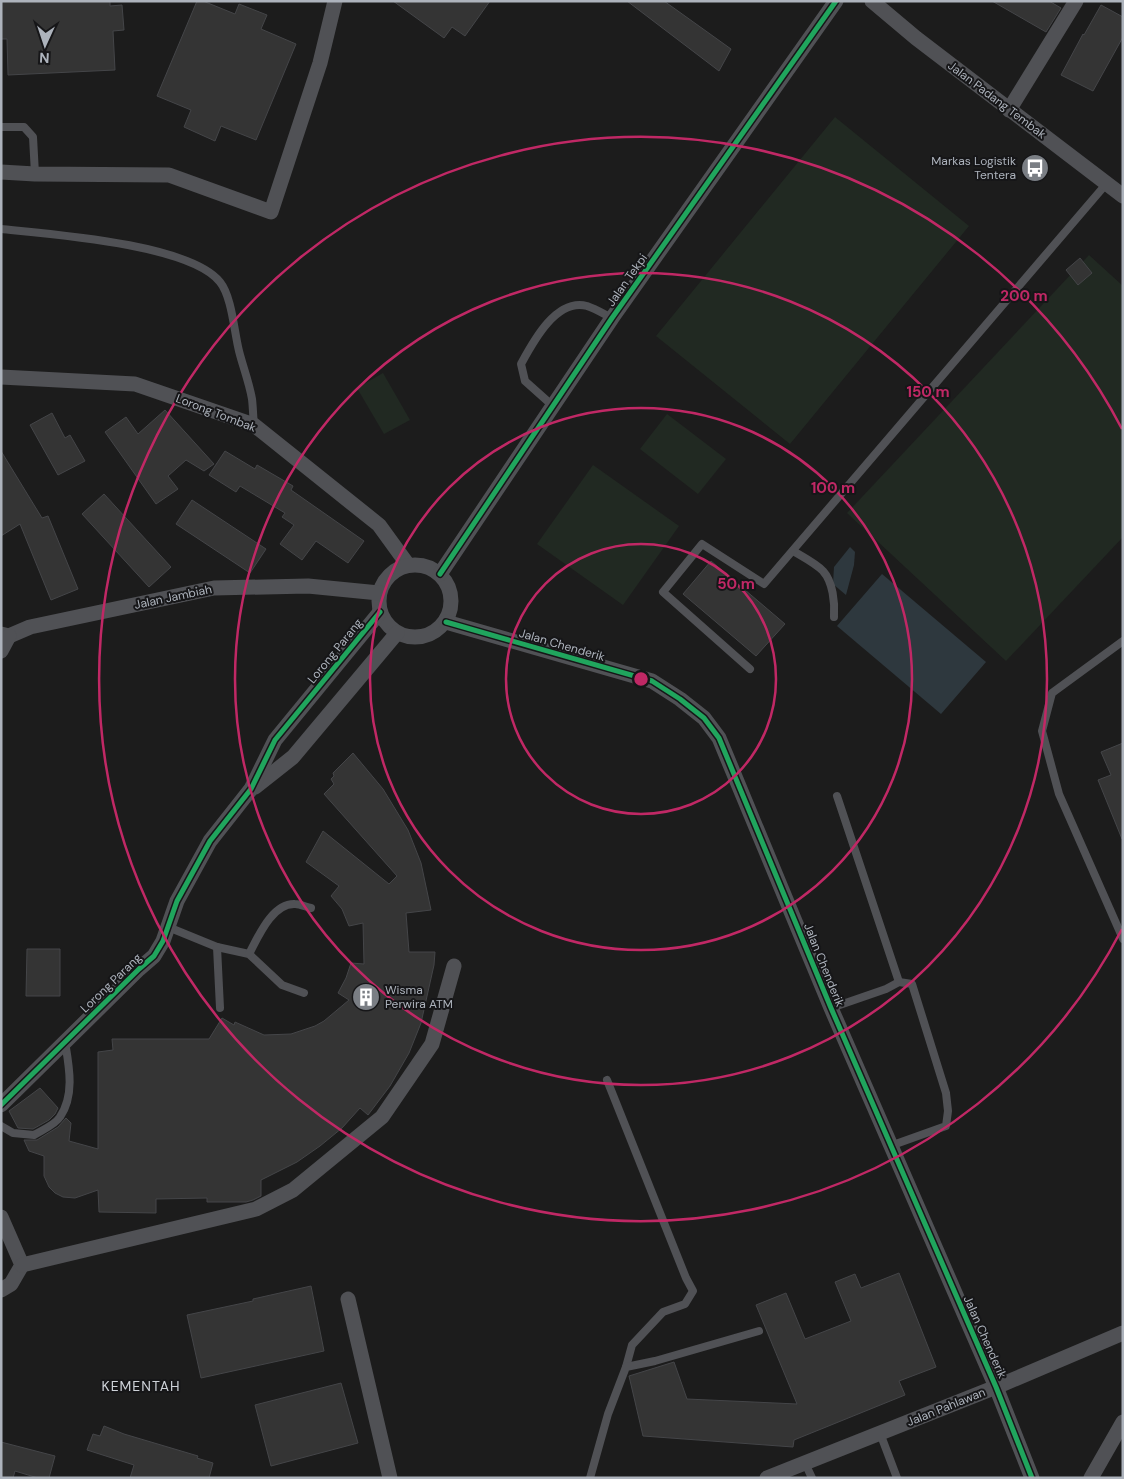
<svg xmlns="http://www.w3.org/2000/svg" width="1124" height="1479" font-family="'DM Sans',sans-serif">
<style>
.green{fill:#212922}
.water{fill:#2e383e}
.building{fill:#343434;stroke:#444548}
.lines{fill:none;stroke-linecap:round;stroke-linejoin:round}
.lane{stroke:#505155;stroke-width:8}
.street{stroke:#505155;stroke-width:15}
.cycleway-casing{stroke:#161618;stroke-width:8}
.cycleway{stroke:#20a55d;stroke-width:5}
.ring{fill:none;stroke:#c02865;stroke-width:2.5}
.labels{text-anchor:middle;stroke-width:4;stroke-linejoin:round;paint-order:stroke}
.street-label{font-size:12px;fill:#adb3bc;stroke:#161618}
.poi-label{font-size:12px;fill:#adb3bc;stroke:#161618;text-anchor:end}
.neighbourhood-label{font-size:14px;letter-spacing:1px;fill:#ced2d8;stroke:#161618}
.centre{fill:#c02865;stroke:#161618;stroke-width:2.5}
.ring-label{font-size:15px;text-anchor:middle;font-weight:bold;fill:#c02865;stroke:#161618;stroke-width:4;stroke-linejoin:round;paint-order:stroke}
</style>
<rect width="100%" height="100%" fill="#1c1c1c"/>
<g class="green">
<path d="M 835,117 L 969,226 L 790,444 L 656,336 Z"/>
<path d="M 1089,255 L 1123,286 L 1123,537 L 1006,661 L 847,513 Z"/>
<path d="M 383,373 L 410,420 L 384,434 L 357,388 Z"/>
<path d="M 667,414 L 726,459 L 698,494 L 640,449 Z"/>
<path d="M 593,465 L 679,526 L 623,605 L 537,544 Z"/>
</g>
<g class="water">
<path d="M 850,547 L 855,552 L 854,565 L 846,595 L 833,584 L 834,567 Z"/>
<path d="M 882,574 L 986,662 L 941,714 L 837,626 Z"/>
</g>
<g class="building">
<path d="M 7,1 L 110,1 L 110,6 L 122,5 L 124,30 L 113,31 L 115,70 L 8,75 L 7,39 L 1,39 L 1,2 Z"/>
<path d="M 197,1 L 203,1 L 235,14 L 239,4 L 267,15 L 261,29 L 296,44 L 256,140 L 221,126 L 215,141 L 184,127 L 191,110 L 157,96 Z"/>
<path d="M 393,1 L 490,1 L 465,36 L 452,27 L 444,38 Z"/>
<path d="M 627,1 L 664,1 L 731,49 L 719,71 Z"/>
<path d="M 992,1 L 1049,1 L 1061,8 L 1046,32 Z"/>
<path d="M 1101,5 L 1123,17 L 1123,37 L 1093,91 L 1061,75 L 1083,34 L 1084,35 Z"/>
<path d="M 1080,258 L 1092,273 L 1078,285 L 1066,270 Z"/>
<path d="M 165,410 L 214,464 L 204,471 L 186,460 L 168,476 L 178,489 L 156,504 L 105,432 L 126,417 L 138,434 Z"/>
<path d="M 52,413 L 65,438 L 70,435 L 85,461 L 58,475 L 30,425 Z"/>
<path d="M 1,451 L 42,518 L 48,516 L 78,589 L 51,600 L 20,524 L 1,536 Z"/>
<path d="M 225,451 L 255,469 L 257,465 L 293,486 L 291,490 L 364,541 L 348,563 L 316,541 L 302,560 L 280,544 L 294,525 L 282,517 L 285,513 L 240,486 L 236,492 L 209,475 Z"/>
<path d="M 104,494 L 171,567 L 149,587 L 82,514 Z"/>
<path d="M 192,500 L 266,549 L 250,573 L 176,524 Z"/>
<path d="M 711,561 L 785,624 L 756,656 L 683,594 Z"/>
<path d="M 1123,743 L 1123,838 L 1122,839 L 1098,780 L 1111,775 L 1101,752 Z"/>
<path d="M 353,753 L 383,789 L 408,830 L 421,863 L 431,910 L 406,913 L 409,952 L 435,952 L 434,965 L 421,1023 L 409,1053 L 390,1086 L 368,1115 L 360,1108 L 342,1128 L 320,1146 L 297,1162 L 261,1180 L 261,1196 L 253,1200 L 246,1202 L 207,1202 L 207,1198 L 156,1199 L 156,1213 L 99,1212 L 98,1190 L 75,1198 L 63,1197 L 55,1193 L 49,1187 L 44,1176 L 44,1156 L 29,1151 L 24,1140 L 37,1140 L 58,1127 L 66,1118 L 71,1123 L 69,1141 L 98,1149 L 98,1052 L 113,1050 L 112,1039 L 209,1039 L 222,1018 L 234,1025 L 235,1022 L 264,1035 L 291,1034 L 315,1026 L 324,1021 L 349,1000 L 338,993 L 346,978 L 351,963 L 364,964 L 363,923 L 349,926 L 342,909 L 331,896 L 339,886 L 306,862 L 323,831 L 389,884 L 397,876 L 324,794 L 334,784 L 331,779 L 334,776 L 333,773 Z"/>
<path d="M 27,949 L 60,949 L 60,996 L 26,996 Z"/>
<path d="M 40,1088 L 58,1108 L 55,1114 L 49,1120 L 33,1129 L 18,1128 L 9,1111 Z"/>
<path d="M 899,1273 L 936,1367 L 899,1381 L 905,1395 L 794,1440 L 793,1447 L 643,1436 L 629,1376 L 674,1362 L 687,1399 L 797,1404 L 756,1305 L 786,1293 L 805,1339 L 851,1321 L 835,1282 L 855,1274 L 861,1288 Z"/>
<path d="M 311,1286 L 324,1351 L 201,1378 L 187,1315 L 253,1301 L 253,1299 Z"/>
<path d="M 341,1383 L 358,1443 L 271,1466 L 255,1405 Z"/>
<path d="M 104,1426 L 124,1434 L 198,1456 L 197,1458 L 213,1463 L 209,1478 L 130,1478 L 134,1465 L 87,1450 L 93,1434 L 100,1436 Z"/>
<path d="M 1,1442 L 55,1456 L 49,1478 L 38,1478 L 15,1471 L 13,1478 L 1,1478 Z"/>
</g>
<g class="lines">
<g class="lane">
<path d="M 1,127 L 24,127 L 33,137 L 35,174"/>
<path d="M 1,229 C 50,234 190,244 220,282 C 232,297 234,331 239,351 C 243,367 249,382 252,399 C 253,407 253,416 254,425"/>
<path d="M 553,406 L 525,381 L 521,364 C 533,342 556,298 587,306 C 596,309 604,314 612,318"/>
<path d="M 793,551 C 803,557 815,563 823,571 C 833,582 835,603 834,617"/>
<path d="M 1123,641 L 1052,693 L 1042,731 L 1059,794 L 1123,939"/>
<path d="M 750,669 L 663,592 L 702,544 L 764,584 L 1107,183"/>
<path d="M 837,796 L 899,982"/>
<path d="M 168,927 L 217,947 L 249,954 L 282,985 L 304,993"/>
<path d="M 217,947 L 220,1008"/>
<path d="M 249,954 C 258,937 272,903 295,904 C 300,904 306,907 311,908"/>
<path d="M 831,1008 L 886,989 L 899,982 L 912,984 L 946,1093 L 948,1111 L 946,1126 L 890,1146"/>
<path d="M 607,1080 L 686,1278 L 693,1291 L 685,1304 L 663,1312 L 632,1345 L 626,1367"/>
<path d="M 1,1126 L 13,1133 L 34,1135 C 42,1130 55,1125 60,1117 C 75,1095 69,1066 65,1042"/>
<path d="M 880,1433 L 897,1478"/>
<path d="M 805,1463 L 812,1478"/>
<path d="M 590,1478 L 608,1414 L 626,1367 L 655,1361 L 759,1331"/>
</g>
<g class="street">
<path d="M 872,1 L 916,38 L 1123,196"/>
<path d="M 1009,110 L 1076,1"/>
<path d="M 1,172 L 35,174 L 169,175 L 271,212 L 320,63 L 335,1"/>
<path d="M 1,377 L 135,384 L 254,425 L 379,525 L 408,565"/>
<circle cx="415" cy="601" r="36"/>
<path d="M 440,574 L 612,318 L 836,1"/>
<path d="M 446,622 L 652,681 L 680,699 L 704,718 L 719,738 L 831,1008 L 996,1387 L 1032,1478"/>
<path d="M 1,634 L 9,636 L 30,627 L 214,588 L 308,586 L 379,593"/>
<path d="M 1,651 L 9,636"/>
<path d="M 255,787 L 293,757 L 397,633"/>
<path d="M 1,1105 L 139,969 L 154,956 L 163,941 L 177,901 L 210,841 L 251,789 L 275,740 L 380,612"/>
<path d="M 1,1217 L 22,1265 L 11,1284 L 1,1290"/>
<path d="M 22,1265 L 256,1209 L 293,1190 L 382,1117 L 432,1044 L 454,966"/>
<path d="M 348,1299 L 390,1478"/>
<path d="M 767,1478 L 996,1387 L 1123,1333"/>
<path d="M 1091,1478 L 1123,1422"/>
</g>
<g class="cycleway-casing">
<g id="cycleway">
<path d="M 440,574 L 612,318 L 836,1"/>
<path d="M 446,622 L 652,681 L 680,699 L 704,718 L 719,738 L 831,1008 L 996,1387 L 1032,1478"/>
<path d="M 1,1105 L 139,969 L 154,956 L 163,941 L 177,901 L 210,841 L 251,789 L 275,740 L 380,612"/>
</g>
</g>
<use href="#cycleway" class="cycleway"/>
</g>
<g class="ring">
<circle cx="641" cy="679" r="135"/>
<circle cx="641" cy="679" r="271"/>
<circle cx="641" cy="679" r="406"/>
<path d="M1122 929A542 542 0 1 1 1122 429"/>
</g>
<defs>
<g id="bus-disc" transform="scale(1.4375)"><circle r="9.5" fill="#7a7e84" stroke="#161618"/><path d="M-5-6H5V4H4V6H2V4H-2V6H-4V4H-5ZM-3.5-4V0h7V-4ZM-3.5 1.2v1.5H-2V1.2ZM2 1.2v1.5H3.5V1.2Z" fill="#fff"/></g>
<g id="building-disc" transform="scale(1.4375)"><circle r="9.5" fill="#7a7e84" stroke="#161618"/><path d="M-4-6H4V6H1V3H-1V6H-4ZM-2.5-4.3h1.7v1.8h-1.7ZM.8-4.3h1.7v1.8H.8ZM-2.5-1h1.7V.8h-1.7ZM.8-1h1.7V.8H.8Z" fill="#fff"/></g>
</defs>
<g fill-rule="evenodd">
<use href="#bus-disc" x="1035" y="168"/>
<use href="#building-disc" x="366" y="997"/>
</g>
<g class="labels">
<g class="street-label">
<text transform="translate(997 100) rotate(37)" y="4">Jalan Padang Tembak</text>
<text transform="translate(627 280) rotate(-55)" y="4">Jalan Tekpi</text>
<text transform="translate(216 413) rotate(21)" y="4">Lorong Tombak</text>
<text transform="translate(173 597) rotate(-12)" y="4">Jalan Jambiah</text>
<text transform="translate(562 645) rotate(16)" y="4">Jalan Chenderik</text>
<text transform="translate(335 651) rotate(-51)" y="4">Lorong Parang</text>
<text transform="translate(824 965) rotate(68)" y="4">Jalan Chenderik</text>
<text transform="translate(111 983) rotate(-44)" y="4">Lorong Parang</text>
<text transform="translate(985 1337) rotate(66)" y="4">Jalan Chenderik</text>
<text transform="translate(946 1407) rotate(-22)" y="4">Jalan Pahlawan</text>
</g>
<g class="poi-label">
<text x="1016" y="165">Markas Logistik<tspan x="1016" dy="14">Tentera</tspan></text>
<text x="385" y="994" text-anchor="start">Wisma<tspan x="385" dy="14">Perwira ATM</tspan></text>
</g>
<g class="neighbourhood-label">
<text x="141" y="1391">KEMENTAH</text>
</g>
</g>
<circle cx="641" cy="679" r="8" class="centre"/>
<g class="ring-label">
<text x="1024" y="301">200 m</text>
<text x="928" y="397">150 m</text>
<text x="833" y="493">100 m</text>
<text x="736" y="589">50 m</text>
</g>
<rect width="1124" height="1479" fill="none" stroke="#adb3bc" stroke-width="5"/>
<g transform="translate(45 45) rotate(183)" stroke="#161618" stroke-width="4" paint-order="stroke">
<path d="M0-4L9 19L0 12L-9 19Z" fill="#adb3bc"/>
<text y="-8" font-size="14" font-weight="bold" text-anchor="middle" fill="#adb3bc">N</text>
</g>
</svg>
